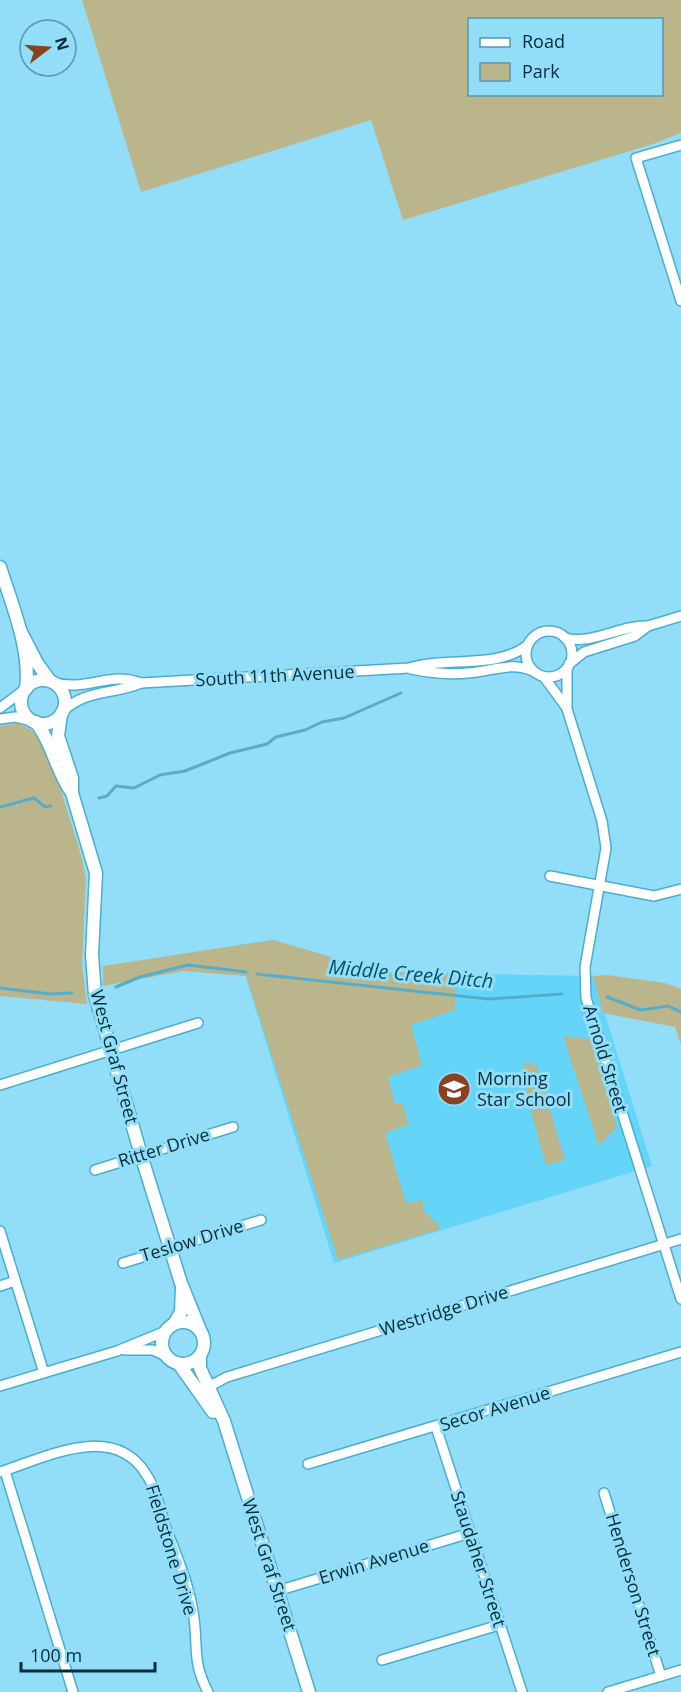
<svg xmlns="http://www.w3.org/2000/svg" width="681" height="1692" font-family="'Open Sans',sans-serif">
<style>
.built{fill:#64d5f8}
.green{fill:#bab58b;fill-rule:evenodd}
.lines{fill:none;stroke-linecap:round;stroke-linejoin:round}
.stream{stroke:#56adc9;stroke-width:3}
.minor-casing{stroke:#49aece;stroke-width:12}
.major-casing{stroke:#49aece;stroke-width:15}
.minor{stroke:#fff;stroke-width:9}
.major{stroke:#fff;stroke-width:12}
.labels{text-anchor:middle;stroke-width:6;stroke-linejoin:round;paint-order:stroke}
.street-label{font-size:18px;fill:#002d39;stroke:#92def8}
.poi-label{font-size:18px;fill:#002d39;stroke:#92def8;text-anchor:start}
.water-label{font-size:20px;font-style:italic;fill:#035165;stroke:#92def8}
</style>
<rect width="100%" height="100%" fill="#92def8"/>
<path class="built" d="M 273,940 L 382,972 L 593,976 L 652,1166 L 334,1263 L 236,945 Z"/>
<g class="green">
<path d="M 82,0 L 681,0 L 681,133 L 653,144 L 403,220 L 371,120 L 141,192 ZM 470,20 L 662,20 L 662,94 L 470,94 Z"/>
<path d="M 19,723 L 39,735 L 48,748 L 82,858 L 86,879 L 82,964 L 87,1004 L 0,996 L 0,726 Z"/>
<path d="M 273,940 L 382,972 L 455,973 L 455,1010 L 411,1025 L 422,1065 L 388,1077 L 395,1104 L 402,1103 L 409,1124 L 385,1133 L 405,1200 L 409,1203 L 423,1200 C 420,1216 436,1217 440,1229 L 338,1260 L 246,976 L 183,971 L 103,986 L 103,966 Z"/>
<path d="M 607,975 L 665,983 L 681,989 L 681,1044 L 675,1027 L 603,1013 L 593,976 Z"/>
<path d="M 563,1036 L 591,1039 L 617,1127 L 599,1146 Z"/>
<path d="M 523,1062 L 537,1066 L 565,1160 L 546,1165 L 525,1091 L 528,1089 Z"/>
</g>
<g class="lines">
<g class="stream">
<path d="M 99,798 L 107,796 L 116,786 L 134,788 L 160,775 L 185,771 L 230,753 L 267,744 L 276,737 L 305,730 L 322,722 L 344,718 L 401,693"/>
<path d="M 0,807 L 34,798 L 45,807 L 51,806"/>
<path d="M 257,974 L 488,999 L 562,994"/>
<path d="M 116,987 L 140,977 L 188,965 L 246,972"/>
<path d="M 0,988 L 50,994 L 72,993"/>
<path d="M 607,997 L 641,1010 L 668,1006 L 681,1012"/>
</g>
<g class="minor-casing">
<g id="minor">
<path d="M 681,145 L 636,158 L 681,301"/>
<circle cx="549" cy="654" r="23"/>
<path d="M 565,638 C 594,645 619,625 648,626"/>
<path d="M 569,664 L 584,652 L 635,636 L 648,626 L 681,616"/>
<path d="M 567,668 L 567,709 L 602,821 L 606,848 L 585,967 L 586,998 L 681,1299"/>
<path d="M 411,669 C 430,673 448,675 468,673 C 490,672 510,661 533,671"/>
<path d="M 544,677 L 566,707"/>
<path d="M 52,682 C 87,693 109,670 141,683"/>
<path d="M 0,708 L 24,690"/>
<path d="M 62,712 C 85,689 113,695 141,683 L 409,668 C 447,656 496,670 528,645"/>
<path d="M 0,719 L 15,717 L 33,721"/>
<path d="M 550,876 L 654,896 L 681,889"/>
<path d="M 0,1085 L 198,1023"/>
<path d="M 95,1170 L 233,1127"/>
<path d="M 0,1231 L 44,1373"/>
<path d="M 123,1263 L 261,1220"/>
<path d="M 0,1286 L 15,1281"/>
<path d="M 125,1350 L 153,1350 L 166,1356"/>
<path d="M 0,1386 L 117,1351 L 166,1331"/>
<path d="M 208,1387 L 227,1377 L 681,1239"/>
<path d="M 436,1427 L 522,1692"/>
<path d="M 308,1464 L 681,1352"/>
<path d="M 5,1471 L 73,1692"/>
<path d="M 0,1472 C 45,1458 113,1421 146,1474 C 156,1489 160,1508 165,1525 C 175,1553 189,1583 193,1612 C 199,1645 191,1660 208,1692"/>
<path d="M 604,1493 L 661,1676"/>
<path d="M 277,1591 L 470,1533"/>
<path d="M 382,1660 L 499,1625"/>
<path d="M 608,1692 L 681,1670"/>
</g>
</g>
<g class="major-casing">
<g id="major">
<path d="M 0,567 C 12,605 31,649 26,689"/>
<path d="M 21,632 L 37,663 L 50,681"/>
<circle cx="43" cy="702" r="22"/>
<path d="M 61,714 L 58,736 L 72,778 L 72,793 L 96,873 L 92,955 L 95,995 L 141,1155 L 181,1283 L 200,1330"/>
<path d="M 36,722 C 53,744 56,771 72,793"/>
<circle cx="183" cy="1343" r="21"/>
<path d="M 174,1324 L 181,1312 L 182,1287"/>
<path d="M 200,1357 L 200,1368 L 224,1421 L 309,1692"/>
<path d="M 179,1364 L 213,1412"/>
</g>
</g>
<use href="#minor" class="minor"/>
<use href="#major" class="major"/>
</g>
<defs>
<g id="school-disc" transform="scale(1.725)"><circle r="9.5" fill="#8a4124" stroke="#92def8"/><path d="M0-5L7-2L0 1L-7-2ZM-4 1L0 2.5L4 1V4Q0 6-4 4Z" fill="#fff"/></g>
</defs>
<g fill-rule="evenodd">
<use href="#school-disc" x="454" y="1089"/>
</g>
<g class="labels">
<g class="street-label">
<text transform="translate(275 676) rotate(-3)" y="6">South 11th Avenue</text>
<text transform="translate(114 1057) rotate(75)" y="6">West Graf Street</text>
<text transform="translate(605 1059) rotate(73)" y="6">Arnold Street</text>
<text transform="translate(164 1148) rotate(-17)" y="6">Ritter Drive</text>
<text transform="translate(192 1241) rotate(-17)" y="6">Teslow Drive</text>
<text transform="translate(444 1311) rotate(-17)" y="6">Westridge Drive</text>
<text transform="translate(495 1409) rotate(-17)" y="6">Secor Avenue</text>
<text transform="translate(171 1550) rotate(73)" y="6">Fieldstone Drive</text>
<text transform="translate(478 1559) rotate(72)" y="6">Staudaher Street</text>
<text transform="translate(374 1562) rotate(-17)" y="6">Erwin Avenue</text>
<text transform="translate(269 1565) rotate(72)" y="6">West Graf Street</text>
<text transform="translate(633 1585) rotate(73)" y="6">Henderson Street</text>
</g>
<g class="poi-label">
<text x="477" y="1085">Morning<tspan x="477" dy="21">Star School</tspan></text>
</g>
<g class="water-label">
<text transform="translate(411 974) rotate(5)" y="7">Middle Creek Ditch</text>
</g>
</g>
<rect x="468" y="18" width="195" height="78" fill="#92def8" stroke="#5897ac" stroke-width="1.5"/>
<rect x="480" y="38" width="30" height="9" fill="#ffffff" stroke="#5897ac" stroke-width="1.5"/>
<text x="522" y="48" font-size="18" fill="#002d39">Road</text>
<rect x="480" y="63" width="30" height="18" fill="#bab58b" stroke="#5897ac" stroke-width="1.5"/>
<text x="522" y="78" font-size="18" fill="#002d39">Park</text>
<g transform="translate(48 48) rotate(73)"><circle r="28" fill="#92def8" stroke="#5897ac" stroke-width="1.5"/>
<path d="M0-4.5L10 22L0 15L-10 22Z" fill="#8a4124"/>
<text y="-9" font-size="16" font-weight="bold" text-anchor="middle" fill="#002d39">N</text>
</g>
<path d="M21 1662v9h134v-9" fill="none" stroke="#002d39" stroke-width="3"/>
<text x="30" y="1662" font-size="18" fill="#002d39" stroke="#92def8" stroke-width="4.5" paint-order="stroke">100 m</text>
</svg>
